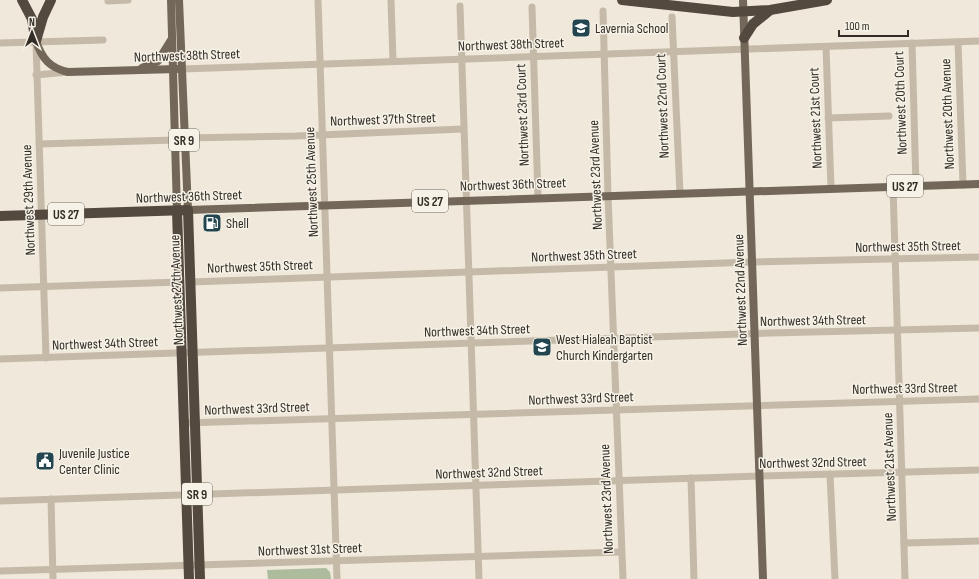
<svg xmlns="http://www.w3.org/2000/svg" width="979" height="579" font-family="'Sofia Sans Condensed',sans-serif">
<style>
.green{fill:#acbc9d}
.lines{fill:none;stroke-linecap:round;stroke-linejoin:round}
.minor{stroke:#c5baa8;stroke-width:7}
.major{stroke:#73675a;stroke-width:8}
.highway{stroke:#53493f;stroke-width:10}
.labels{text-anchor:middle;stroke-width:3;stroke-linejoin:round;paint-order:stroke}
.shield{fill:#f7f2e7;stroke:#6e6861;stroke-width:1}
.shield-label{font-size:13px;font-weight:bold;fill:#332d27}
.poi-label{font-size:14px;fill:#332d27;stroke:#f7f2e7;text-anchor:start}
.street-label{font-size:14px;fill:#332d27;stroke:#f7f2e7}
</style>
<rect width="100%" height="100%" fill="#efe8db"/>
<path class="green" d="M 326,568 L 330,572 L 331,579 L 268,579 L 267,570 Z"/>
<g class="lines">
<g class="minor">
<path d="M 318,0 L 337,579"/>
<path d="M 108,1 L 128,0"/>
<path d="M 391,1 L 393,61"/>
<path d="M 460,6 L 479,579"/>
<path d="M 532,7 L 538,198"/>
<path d="M 603,11 L 608,195 L 623,579"/>
<path d="M 672,17 L 680,194"/>
<path d="M 36,42 L 46,358"/>
<path d="M 958,42 L 963,185"/>
<path d="M 0,43 L 103,40"/>
<path d="M 912,43 L 916,186"/>
<path d="M 826,47 L 831,188"/>
<path d="M 182,69 L 979,41"/>
<path d="M 36,75 L 68,72"/>
<path d="M 828,118 L 889,116"/>
<path d="M 184,138 L 296,136 L 463,129"/>
<path d="M 39,144 L 175,140"/>
<path d="M 893,187 L 905,579"/>
<path d="M 190,282 L 752,262 L 979,257"/>
<path d="M 0,288 L 180,282"/>
<path d="M 0,359 L 771,333 L 979,328"/>
<path d="M 184,423 L 979,399"/>
<path d="M 830,474 L 835,579"/>
<path d="M 691,478 L 694,579"/>
<path d="M 51,499 L 53,579"/>
<path d="M 0,501 L 760,476 L 979,470"/>
<path d="M 904,543 L 979,541"/>
<path d="M 0,571 L 621,552"/>
</g>
<g class="major">
<path d="M 171,0 L 177,211"/>
<path d="M 179,0 L 188,210 L 979,184"/>
<path d="M 743,0 L 763,579"/>
<path d="M 36,41 C 42,59 50,68 68,72 L 177,69"/>
<path d="M 142,68 L 158,61 L 171,40"/>
</g>
<g class="highway">
<path d="M 22,0 L 32,19 L 35,38"/>
<path d="M 622,0 L 733,12 L 770,10 L 827,0"/>
<path d="M 744,38 L 753,24 L 769,11"/>
<path d="M 36,41 L 43,17 L 51,0"/>
<path d="M 177,211 L 189,579"/>
<path d="M 0,216 L 188,210 L 200,579"/>
</g>
</g>
<defs>
<g id="school-square" transform="scale(1)"><rect x="-9" y="-9" width="18" height="18" rx="4" fill="#224550" stroke="#f7f2e7"/><path d="M0-5L7-2L0 1L-7-2ZM-4 1L0 2.5L4 1V4Q0 6-4 4Z" fill="#fff"/></g>
<g id="fuel-square" transform="scale(1)"><rect x="-9" y="-9" width="18" height="18" rx="4" fill="#224550" stroke="#f7f2e7"/><path d="M-5.5-6h7V0h2V4h1.3V-2.5L3-4.5l.8-.8L6-3V5H2.5V1h-1V6h-7ZM-4.2-4.7v3.2H.2V-4.7Z" fill="#fff"/></g>
<g id="civic-square" transform="scale(1)"><rect x="-9" y="-9" width="18" height="18" rx="4" fill="#224550" stroke="#f7f2e7"/><path d="M-.6-6.5H3V-4.5H.6V-3L4-1V1h2V6H-6V1h2V-1L-.6-3ZM-1.2 2.5V6h2.4V2.5Z" fill="#fff"/></g>
</defs>
<g fill-rule="evenodd">
<use href="#school-square" x="581" y="28"/>
<use href="#fuel-square" x="212" y="223"/>
<use href="#school-square" x="542" y="347"/>
<use href="#civic-square" x="45" y="461"/>
</g>
<g class="labels">
<g class="shield">
<rect x="169" y="129" width="30" height="22" rx="3"/>
<rect x="887" y="175" width="36" height="22" rx="3"/>
<rect x="412" y="190" width="36" height="22" rx="3"/>
<rect x="48" y="203" width="36" height="22" rx="3"/>
<rect x="182" y="483" width="30" height="22" rx="3"/>
</g>
<g class="shield-label">
<text x="184" y="145">SR 9</text>
<text x="905" y="191">US 27</text>
<text x="430" y="206">US 27</text>
<text x="66" y="219">US 27</text>
<text x="197" y="499">SR 9</text>
</g>
<g class="poi-label">
<text x="595" y="33">Lavernia School</text>
<text x="226" y="228">Shell</text>
<text x="556" y="344">West Hialeah Baptist<tspan x="556" dy="16">Church Kindergarten</tspan></text>
<text x="59" y="458">Juvenile Justice<tspan x="59" dy="16">Center Clinic</tspan></text>
</g>
<g class="street-label">
<text transform="translate(511 44) rotate(-2)" y="5">Northwest 38th Street</text>
<text transform="translate(187 55) rotate(-2)" y="5">Northwest 38th Street</text>
<text transform="translate(900 103) rotate(-92)" y="5">Northwest 20th Court</text>
<text transform="translate(662 106) rotate(-92)" y="5">Northwest 22nd Court</text>
<text transform="translate(947 114) rotate(-92)" y="5">Northwest 20th Avenue</text>
<text transform="translate(522 115) rotate(-92)" y="5">Northwest 23rd Court</text>
<text transform="translate(815 118) rotate(-92)" y="5">Northwest 21st Court</text>
<text transform="translate(383 119) rotate(-2)" y="5">Northwest 37th Street</text>
<text transform="translate(595 175) rotate(-92)" y="5">Northwest 23rd Avenue</text>
<text transform="translate(311 182) rotate(-92)" y="5">Northwest 25th Avenue</text>
<text transform="translate(513 184) rotate(-2)" y="5">Northwest 36th Street</text>
<text transform="translate(189 196) rotate(-2)" y="5">Northwest 36th Street</text>
<text transform="translate(28 200) rotate(-92)" y="5">Northwest 29th Avenue</text>
<text transform="translate(908 246) rotate(-1)" y="5">Northwest 35th Street</text>
<text transform="translate(584 255) rotate(-2)" y="5">Northwest 35th Street</text>
<text transform="translate(260 266) rotate(-2)" y="5">Northwest 35th Street</text>
<text transform="translate(176 290) rotate(-92)" y="5">Northwest 27th Avenue</text>
<text transform="translate(740 290) rotate(-92)" y="5">Northwest 22nd Avenue</text>
<text transform="translate(813 320) rotate(-1)" y="5">Northwest 34th Street</text>
<text transform="translate(477 330) rotate(-2)" y="5">Northwest 34th Street</text>
<text transform="translate(105 343) rotate(-2)" y="5">Northwest 34th Street</text>
<text transform="translate(905 388) rotate(-1)" y="5">Northwest 33rd Street</text>
<text transform="translate(581 398) rotate(-2)" y="5">Northwest 33rd Street</text>
<text transform="translate(257 408) rotate(-2)" y="5">Northwest 33rd Street</text>
<text transform="translate(813 462) rotate(-1)" y="5">Northwest 32nd Street</text>
<text transform="translate(889 467) rotate(-92)" y="5">Northwest 21st Avenue</text>
<text transform="translate(489 472) rotate(-2)" y="5">Northwest 32nd Street</text>
<text transform="translate(606 499) rotate(-92)" y="5">Northwest 23rd Avenue</text>
<text transform="translate(310 549) rotate(-2)" y="5">Northwest 31st Street</text>
</g>
</g>
<g transform="translate(32 32)" stroke="#f7f2e7" stroke-width="3" paint-order="stroke">
<path d="M0-3L7 15L0 10L-7 15Z" fill="#332d27"/>
<text y="-6" font-size="11" font-weight="bold" text-anchor="middle" fill="#332d27">N</text>
</g>
<path d="M839 30v6h69v-6" fill="none" stroke="#332d27" stroke-width="2"/>
<text x="845" y="30" font-size="12" fill="#332d27" stroke="#f7f2e7" stroke-width="3" paint-order="stroke">100 m</text>
</svg>
